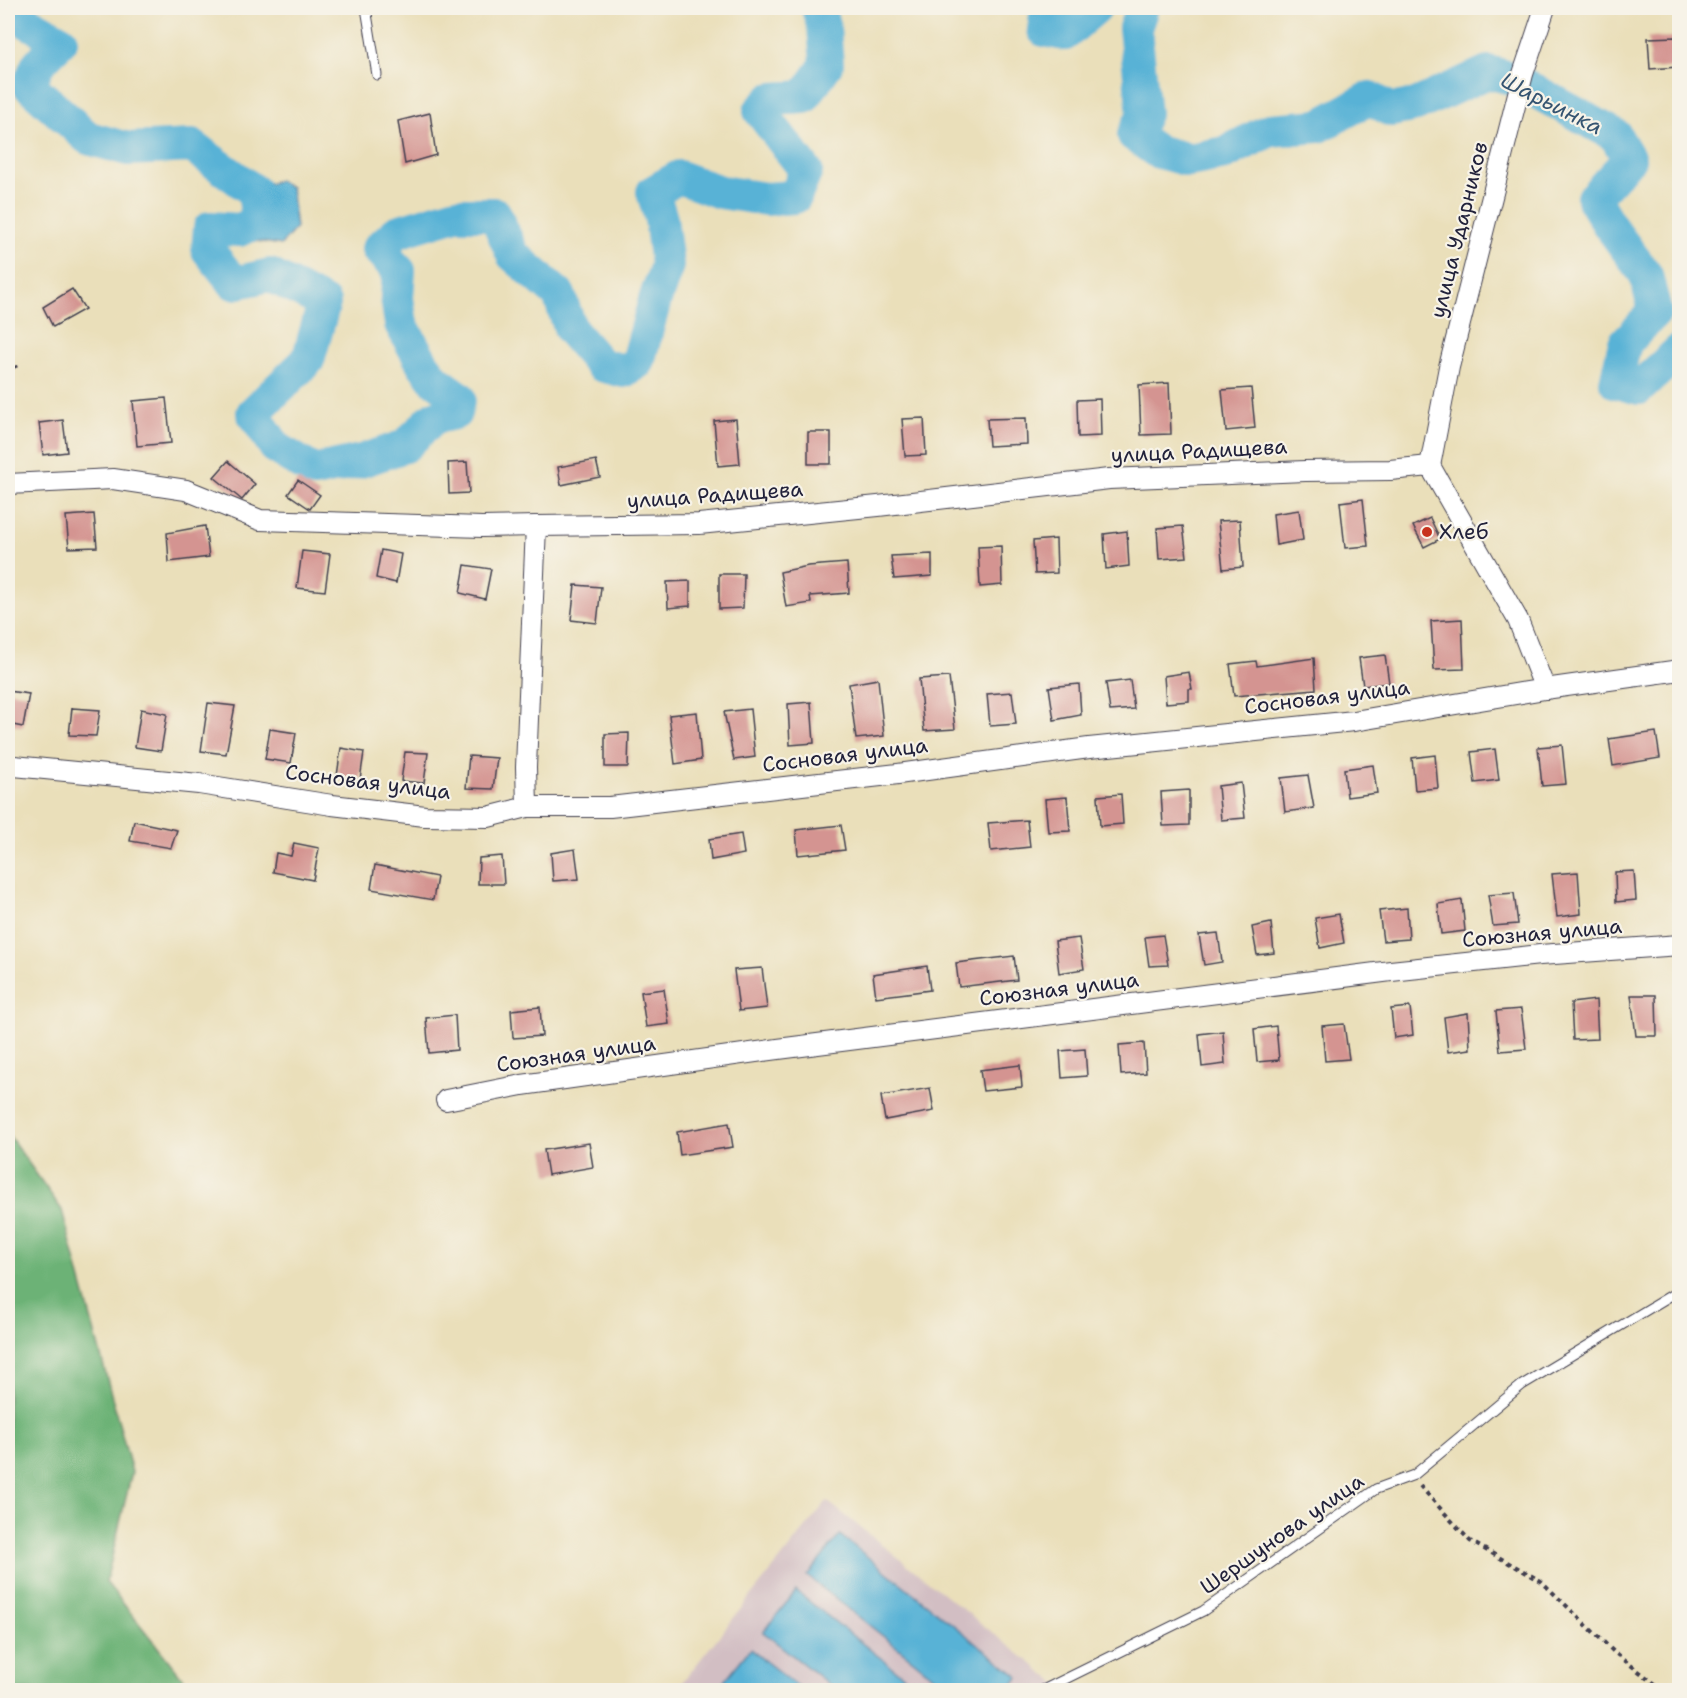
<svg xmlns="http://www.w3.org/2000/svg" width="1687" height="1698" font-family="'Shantell Sans',sans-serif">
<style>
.industrial{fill:#d2bec3}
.forest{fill:#6cb276;stroke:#476a58;stroke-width:1.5}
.water{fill:#58b2d6;stroke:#3d6a88;stroke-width:1.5}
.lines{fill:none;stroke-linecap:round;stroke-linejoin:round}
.river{stroke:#58b2d6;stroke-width:34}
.building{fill:#d49491}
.service-casing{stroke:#403e4e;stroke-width:11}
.minor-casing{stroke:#403e4e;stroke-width:22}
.path{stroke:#403e4e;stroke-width:4;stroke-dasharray:4.5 4.5;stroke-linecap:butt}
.service{stroke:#fff;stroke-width:9}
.minor{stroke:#fff;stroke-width:20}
.poi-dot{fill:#c8321e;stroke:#f7f3e8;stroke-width:2}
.labels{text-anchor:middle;stroke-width:4.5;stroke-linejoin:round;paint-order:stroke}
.street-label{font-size:21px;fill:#22223b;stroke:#f7f3e8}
.poi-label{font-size:21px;fill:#22223b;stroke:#f7f3e8;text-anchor:start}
.water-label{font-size:22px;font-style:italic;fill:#355471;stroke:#f7f3e8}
</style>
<rect width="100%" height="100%" fill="#f7f3e8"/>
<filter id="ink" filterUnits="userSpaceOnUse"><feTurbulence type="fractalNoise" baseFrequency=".0167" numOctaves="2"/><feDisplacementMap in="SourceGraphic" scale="12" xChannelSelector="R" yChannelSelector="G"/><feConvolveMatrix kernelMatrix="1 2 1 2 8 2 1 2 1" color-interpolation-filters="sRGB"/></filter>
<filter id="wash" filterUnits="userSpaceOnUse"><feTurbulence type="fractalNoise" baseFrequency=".008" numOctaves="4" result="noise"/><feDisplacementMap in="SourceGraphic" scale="24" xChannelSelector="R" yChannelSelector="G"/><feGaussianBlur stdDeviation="1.35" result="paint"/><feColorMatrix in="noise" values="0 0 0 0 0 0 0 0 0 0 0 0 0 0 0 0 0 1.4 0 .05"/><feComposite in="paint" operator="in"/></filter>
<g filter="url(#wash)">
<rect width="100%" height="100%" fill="#eadfba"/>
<path class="industrial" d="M 827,1501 L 1065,1690 L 676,1690 Z"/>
<path class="forest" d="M 8,1134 L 62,1210 L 132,1472 L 106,1582 L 192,1690 L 8,1690 Z"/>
<g class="water">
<path d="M 279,180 L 291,188 L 296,228 L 281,245 L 244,239 L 246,219 L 258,221 L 261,186 Z"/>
<path d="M 840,1535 L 1019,1677 L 1008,1690 L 951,1690 L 807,1576 Z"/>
<path d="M 796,1591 L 921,1690 L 836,1690 L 763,1632 Z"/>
<path d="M 750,1649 L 802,1690 L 717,1690 Z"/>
</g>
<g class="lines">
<g class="river">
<path d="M 1047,8 L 1044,30 L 1065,34 L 1095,8"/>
<path d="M 1142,8 L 1135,28 L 1144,114 L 1134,135 L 1156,151 L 1189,160 L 1225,153 L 1270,130 L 1319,126 L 1370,98 L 1391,110 L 1416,105 L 1488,72 L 1511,78 L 1615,135 L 1629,159 L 1593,198 L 1609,225 L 1646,275 L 1655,312 L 1625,343 L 1616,382 L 1639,388 L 1680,350"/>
<path d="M 8,14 L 22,19 L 61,41 L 38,64 L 29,85 L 88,138 L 128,149 L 192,146 L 254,191 L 258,222 L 239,230 L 210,228 L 208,250 L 234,283 L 270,275 L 324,303 L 308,360 L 253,413 L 276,448 L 314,471 L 361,461 L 405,446 L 433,418 L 455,413 L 459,397 L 435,380 L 423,364 L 401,324 L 397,298 L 399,271 L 378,249 L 397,232 L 456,214 L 495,214 L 513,255 L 559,295 L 571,330 L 601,365 L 624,371 L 638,362 L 655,300 L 667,265 L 661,219 L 653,192 L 679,177 L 720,192 L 766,199 L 795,197 L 806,171 L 760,111 L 772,99 L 804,97 L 827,64 L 824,28 L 818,8"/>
</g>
</g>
<g id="blocks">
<g class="building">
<path d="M 1676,37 L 1678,67 L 1650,69 L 1648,38 Z"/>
<path d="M 430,113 L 436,155 L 405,164 L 398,121 Z"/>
<path d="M 72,289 L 85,309 L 53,327 L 43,307 Z"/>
<path d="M 1169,383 L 1171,434 L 1141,435 L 1139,385 Z"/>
<path d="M 1251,388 L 1255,428 L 1226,431 L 1222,390 Z"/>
<path d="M 166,398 L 171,443 L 137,446 L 133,401 Z"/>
<path d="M 1100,399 L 1101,436 L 1078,437 L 1077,400 Z"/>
<path d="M 924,418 L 926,455 L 905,456 L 902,419 Z"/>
<path d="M 1026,418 L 1027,444 L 989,446 L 987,419 Z"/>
<path d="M 736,419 L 740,464 L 718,466 L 714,421 Z"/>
<path d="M 63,420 L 67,452 L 43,455 L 39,423 Z"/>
<rect x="808" y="432" width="23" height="32"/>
<path d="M 596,460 L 600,477 L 561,485 L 558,467 Z"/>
<path d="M 228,461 L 255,484 L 242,500 L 214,477 Z"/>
<path d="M 467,462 L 469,493 L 449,494 L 448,463 Z"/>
<path d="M 298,480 L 320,495 L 310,509 L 288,494 Z"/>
<path d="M 1363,499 L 1368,546 L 1345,548 L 1340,502 Z"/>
<path d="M 1299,510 L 1303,540 L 1276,545 L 1273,514 Z"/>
<path d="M 94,514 L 97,547 L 69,548 L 66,516 Z"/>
<path d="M 1430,518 L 1440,539 L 1424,547 L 1413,526 Z"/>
<path d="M 1240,520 L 1243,567 L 1223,569 L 1218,521 Z"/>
<path d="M 205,526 L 209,557 L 169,562 L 167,533 Z"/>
<path d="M 1183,526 L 1187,557 L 1159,559 L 1157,528 Z"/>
<path d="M 1127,531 L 1129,566 L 1106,569 L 1104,534 Z"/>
<path d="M 1056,539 L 1057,573 L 1035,574 L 1033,541 Z"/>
<path d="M 1001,546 L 1002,585 L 980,587 L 978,547 Z"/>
<path d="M 381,550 L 401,554 L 396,583 L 376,578 Z"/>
<path d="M 302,551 L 330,554 L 325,591 L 297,588 Z"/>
<path d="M 932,554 L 932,576 L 894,579 L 891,556 Z"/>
<path d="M 847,563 L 849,593 L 810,596 L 811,603 L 786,607 L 780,572 L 808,566 Z"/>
<path d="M 465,565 L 491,569 L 485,599 L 460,593 Z"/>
<path d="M 719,574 L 744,574 L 743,608 L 719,609 Z"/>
<path d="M 690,581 L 690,606 L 668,608 L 667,582 Z"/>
<path d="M 575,585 L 601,587 L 597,623 L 571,620 Z"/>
<path d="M 1462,619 L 1464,669 L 1434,670 L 1431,621 Z"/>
<path d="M 1385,655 L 1389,683 L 1363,686 L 1359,658 Z"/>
<path d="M 1314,658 L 1316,689 L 1234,696 L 1230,664 L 1256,661 L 1257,666 Z"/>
<path d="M 1189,672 L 1192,689 L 1189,689 L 1189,701 L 1166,703 L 1164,676 Z"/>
<path d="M 949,677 L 955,729 L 924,731 L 919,679 Z"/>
<path d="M 878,679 L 884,736 L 856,739 L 849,684 Z"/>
<path d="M 1130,680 L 1134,709 L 1110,711 L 1106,683 Z"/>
<path d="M 1079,684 L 1081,715 L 1054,720 L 1049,687 Z"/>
<path d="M 8,691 L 29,694 L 23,727 L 8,724 Z"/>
<path d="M 1012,692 L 1016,724 L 990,726 L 987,694 Z"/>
<path d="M 811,702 L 814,743 L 790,745 L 788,704 Z"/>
<path d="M 208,703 L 235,706 L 226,754 L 201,751 Z"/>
<path d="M 72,708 L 100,710 L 96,736 L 69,735 Z"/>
<path d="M 141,709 L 167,714 L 161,751 L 135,747 Z"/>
<path d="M 750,709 L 755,757 L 734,760 L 724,712 Z"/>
<path d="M 697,712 L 701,760 L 675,764 L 669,715 Z"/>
<path d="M 270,729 L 296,733 L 291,763 L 265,759 Z"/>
<path d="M 1656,732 L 1660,758 L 1613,766 L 1609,739 Z"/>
<path d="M 629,733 L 628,767 L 605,767 L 605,734 Z"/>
<path d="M 1562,745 L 1566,784 L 1542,786 L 1538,747 Z"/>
<path d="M 341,748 L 364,752 L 360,780 L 337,776 Z"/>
<path d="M 1495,749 L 1499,780 L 1475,783 L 1471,752 Z"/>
<path d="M 405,752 L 428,753 L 424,783 L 401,781 Z"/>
<path d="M 1435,755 L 1438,788 L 1415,790 L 1412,758 Z"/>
<path d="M 469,756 L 497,758 L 493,789 L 466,788 Z"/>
<path d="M 1373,765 L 1377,793 L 1347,797 L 1344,769 Z"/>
<path d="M 1308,775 L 1314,808 L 1285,812 L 1281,778 Z"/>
<path d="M 1241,783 L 1245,818 L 1221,820 L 1218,786 Z"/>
<path d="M 1189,790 L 1189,825 L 1163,826 L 1161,792 Z"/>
<path d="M 1121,794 L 1123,824 L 1100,826 L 1098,796 Z"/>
<path d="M 1067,797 L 1070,831 L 1048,832 L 1045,799 Z"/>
<path d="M 1027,820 L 1030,847 L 991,851 L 988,823 Z"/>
<path d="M 134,821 L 177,830 L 171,848 L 130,841 Z"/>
<path d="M 841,825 L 845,850 L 798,855 L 796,830 Z"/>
<path d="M 741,834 L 744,854 L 711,860 L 709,839 Z"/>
<path d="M 294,843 L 319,848 L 313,880 L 273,872 L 276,853 L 291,856 Z"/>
<path d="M 575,849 L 579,879 L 553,881 L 551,853 Z"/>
<path d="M 502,856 L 504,884 L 478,884 L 479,858 Z"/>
<path d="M 375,865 L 437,877 L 433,900 L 371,889 Z"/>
<path d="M 1634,871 L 1636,900 L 1616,902 L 1615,872 Z"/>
<path d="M 1578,872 L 1581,914 L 1557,917 L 1552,874 Z"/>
<path d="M 1514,893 L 1518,924 L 1493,926 L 1488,895 Z"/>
<path d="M 1462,900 L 1465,931 L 1441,934 L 1438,904 Z"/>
<path d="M 1407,908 L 1409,939 L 1383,941 L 1379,911 Z"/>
<path d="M 1339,914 L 1344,943 L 1320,948 L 1315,918 Z"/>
<path d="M 1271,923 L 1274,953 L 1257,955 L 1252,927 Z"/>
<path d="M 1218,933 L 1222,962 L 1204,965 L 1199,935 Z"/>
<path d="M 1163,935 L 1168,965 L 1149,966 L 1145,937 Z"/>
<path d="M 1079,938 L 1084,969 L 1059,973 L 1055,941 Z"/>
<path d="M 1014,956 L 1017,980 L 959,987 L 956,963 Z"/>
<path d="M 927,966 L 930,990 L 876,997 L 873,974 Z"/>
<path d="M 762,968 L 767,1008 L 739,1011 L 734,970 Z"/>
<path d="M 664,989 L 669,1024 L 646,1027 L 641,992 Z"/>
<path d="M 1631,995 L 1656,995 L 1657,1036 L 1636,1036 Z"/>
<path d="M 1596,1000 L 1598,1039 L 1573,1040 L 1571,1003 Z"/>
<path d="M 540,1007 L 542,1036 L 513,1038 L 511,1010 Z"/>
<path d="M 1410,1007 L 1413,1035 L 1394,1038 L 1391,1009 Z"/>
<path d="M 1521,1009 L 1526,1049 L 1500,1051 L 1496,1011 Z"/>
<path d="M 1468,1013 L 1470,1049 L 1448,1052 L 1444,1017 Z"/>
<path d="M 455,1015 L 457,1050 L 429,1053 L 426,1018 Z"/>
<path d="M 1344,1024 L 1349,1059 L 1325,1061 L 1322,1026 Z"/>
<path d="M 1276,1026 L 1279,1060 L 1257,1062 L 1254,1029 Z"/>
<path d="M 1223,1031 L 1225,1064 L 1202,1067 L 1199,1034 Z"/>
<path d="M 1144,1043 L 1146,1073 L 1121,1075 L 1119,1045 Z"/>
<path d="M 1085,1049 L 1087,1076 L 1062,1078 L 1060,1051 Z"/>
<path d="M 1020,1065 L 1022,1087 L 983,1091 L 980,1070 Z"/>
<path d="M 930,1088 L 934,1111 L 885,1120 L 881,1096 Z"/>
<path d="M 729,1123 L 733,1147 L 680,1155 L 677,1132 Z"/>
<path d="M 589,1143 L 593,1167 L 548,1175 L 544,1150 Z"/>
</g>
</g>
</g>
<g filter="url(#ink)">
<use href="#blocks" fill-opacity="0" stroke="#403e4e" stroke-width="1.5"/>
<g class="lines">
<g class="service-casing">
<g id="service">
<path d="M 366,8 L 377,75"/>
<path d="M 1043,1690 L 1203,1611 L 1376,1489 L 1414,1475 L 1522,1385 L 1680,1290"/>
</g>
</g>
<g class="minor-casing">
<g id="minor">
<path d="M 1430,466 L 1449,367 L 1523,74 L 1545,8"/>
<path d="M 1430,466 L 1518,620 L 1545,689"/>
<path d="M 8,484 L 113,479 L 186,490 L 260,520 L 482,527 L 536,526 L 699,524 L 878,506 L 1109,479 L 1305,471 L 1390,470 L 1430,466"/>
<path d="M 14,766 L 199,784 L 332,805 L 425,816 L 488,817 L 527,807 L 610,807 L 898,774 L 1089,748 L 1354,721 L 1545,689 L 1680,670"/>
<path d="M 527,807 L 526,767 L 536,526"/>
<path d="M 446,1100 L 522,1085 L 778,1049 L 1391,971 L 1540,955 L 1680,945"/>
</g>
</g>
<g class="path">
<path d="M 8,349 L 16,368"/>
<path d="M 1420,1486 L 1470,1541 L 1541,1581 L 1615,1653 L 1663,1690"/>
</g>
<use href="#service" class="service"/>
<use href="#minor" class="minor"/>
</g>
</g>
<circle class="poi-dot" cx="1427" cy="532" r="6"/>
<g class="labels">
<g class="street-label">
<text transform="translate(1459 230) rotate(-76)" y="7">улица Ударников</text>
<text transform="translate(1199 451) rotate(-3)" y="7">улица Радищева</text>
<text transform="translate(715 495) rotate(-4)" y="7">улица Радищева</text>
<text transform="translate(1327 697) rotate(-7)" y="7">Сосновая улица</text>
<text transform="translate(845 755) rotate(-7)" y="7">Сосновая улица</text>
<text transform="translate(368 782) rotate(7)" y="7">Сосновая улица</text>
<text transform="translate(1542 933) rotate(-5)" y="7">Союзная улица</text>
<text transform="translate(1059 989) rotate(-7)" y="7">Союзная улица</text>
<text transform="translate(576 1054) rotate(-8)" y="7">Союзная улица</text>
<text transform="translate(1282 1534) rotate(-35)" y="7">Шершунова улица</text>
</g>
<g class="poi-label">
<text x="1439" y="539">Хлеб</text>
</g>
<g class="water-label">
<text transform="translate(1552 103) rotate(27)" y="8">Шарьинка</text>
</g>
</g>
<rect width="1687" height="1698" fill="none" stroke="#f7f3e8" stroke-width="30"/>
</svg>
